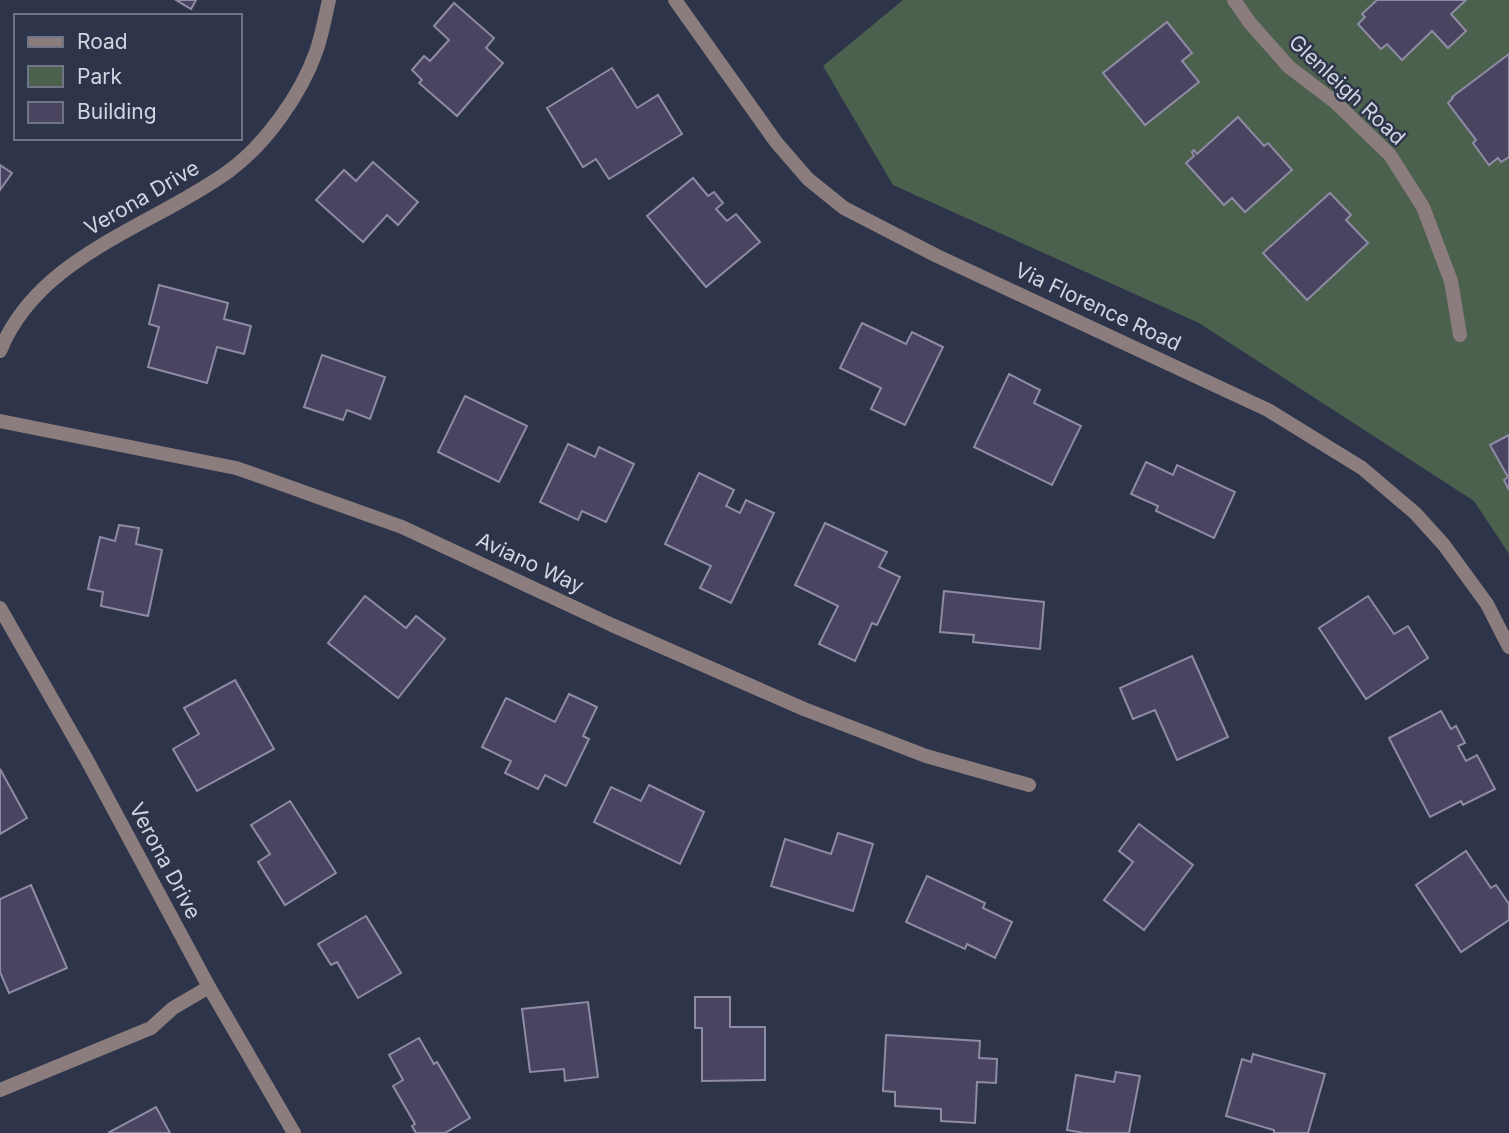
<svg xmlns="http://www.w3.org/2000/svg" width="1509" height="1133" font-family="Inter,sans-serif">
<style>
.green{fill:#4c604e}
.building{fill:#49445f;stroke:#8f8ba5;stroke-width:2}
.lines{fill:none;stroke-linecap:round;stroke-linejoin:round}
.street{stroke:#8b7d7d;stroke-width:14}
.labels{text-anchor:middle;stroke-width:5;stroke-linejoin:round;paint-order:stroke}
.street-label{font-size:21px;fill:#d0d5e2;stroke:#2e354a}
</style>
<rect width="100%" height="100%" fill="#2e354a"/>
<path class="green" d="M 903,0 L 1509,0 L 1509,554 L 1474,501 L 1199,323 L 893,185 L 823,66 Z"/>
<g class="building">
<path d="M 176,0 L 196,0 L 191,9 Z"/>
<path d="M 1377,0 L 1466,0 L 1451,14 L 1466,31 L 1448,48 L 1432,31 L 1402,60 L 1387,44 L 1381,49 L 1358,24 L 1365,17 L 1362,14 Z"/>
<path d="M 454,3 L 494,38 L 486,48 L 503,63 L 457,116 L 419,83 L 422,80 L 412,70 L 424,56 L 430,61 L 449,40 L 434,26 Z"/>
<path d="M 1167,22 L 1192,53 L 1182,61 L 1199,82 L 1145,125 L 1103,73 Z"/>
<path d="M 1509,54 L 1509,157 L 1501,162 L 1498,158 L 1489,165 L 1473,143 L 1476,140 L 1448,103 L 1453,98 L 1452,97 Z"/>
<path d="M 612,68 L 637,108 L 658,95 L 682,134 L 609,179 L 596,159 L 583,167 L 547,108 Z"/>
<path d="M 1238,117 L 1264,146 L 1268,143 L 1292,170 L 1245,212 L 1232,198 L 1224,205 L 1186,163 L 1194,156 L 1192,152 L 1194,150 L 1197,154 Z"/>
<path d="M 373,162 L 418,202 L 398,225 L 387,215 L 363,242 L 316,200 L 344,170 L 356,181 Z"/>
<path d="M 0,165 L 12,173 L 0,190 Z"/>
<path d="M 693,178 L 708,196 L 714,192 L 723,203 L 716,209 L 727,221 L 736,214 L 760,242 L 706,287 L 647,216 Z"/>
<path d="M 1330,193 L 1351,215 L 1346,220 L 1368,243 L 1307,300 L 1263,253 Z"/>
<path d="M 159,285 L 228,303 L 224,319 L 251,326 L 244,354 L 217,347 L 207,383 L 148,367 L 159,327 L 149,324 Z"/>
<path d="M 862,323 L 906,344 L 912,332 L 943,347 L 905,425 L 871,409 L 881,388 L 840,368 Z"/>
<path d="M 322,355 L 385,377 L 370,419 L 347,410 L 343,420 L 304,407 Z"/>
<path d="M 1009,374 L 1040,390 L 1034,403 L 1081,426 L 1052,485 L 974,447 Z"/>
<path d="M 465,396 L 527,426 L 499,482 L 438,452 Z"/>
<path d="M 1509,435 L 1509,490 L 1504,480 L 1508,477 L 1490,445 Z"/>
<path d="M 568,444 L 595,457 L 599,447 L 634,464 L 606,522 L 582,511 L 578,520 L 540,502 Z"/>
<path d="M 1146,462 L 1173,475 L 1177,465 L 1235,492 L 1214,538 L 1156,511 L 1158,506 L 1131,494 Z"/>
<path d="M 699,473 L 734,490 L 726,506 L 740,513 L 746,500 L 774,513 L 731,603 L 700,588 L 711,566 L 665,544 Z"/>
<path d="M 825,523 L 887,552 L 879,567 L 900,577 L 877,625 L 872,623 L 855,661 L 819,644 L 838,606 L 795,585 Z"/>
<path d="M 119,525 L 139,528 L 136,544 L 162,550 L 148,616 L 101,606 L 103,592 L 88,589 L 100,537 L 115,541 Z"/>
<path d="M 944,591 L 1044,602 L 1040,649 L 973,642 L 974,635 L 940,632 Z"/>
<path d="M 365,596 L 406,628 L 416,616 L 445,639 L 398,698 L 328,643 Z"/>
<path d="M 1368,596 L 1394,634 L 1408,626 L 1428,658 L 1366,699 L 1319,628 Z"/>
<path d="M 1192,656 L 1228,737 L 1177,760 L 1155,710 L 1133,719 L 1120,688 Z"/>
<path d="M 235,680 L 274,749 L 197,791 L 173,749 L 199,734 L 184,708 Z"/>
<path d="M 569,694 L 597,707 L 583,736 L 589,739 L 566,786 L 545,775 L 538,789 L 505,773 L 511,761 L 482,747 L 506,698 L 555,722 Z"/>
<path d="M 1441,711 L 1451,729 L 1456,726 L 1465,743 L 1458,746 L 1466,761 L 1477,755 L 1495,789 L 1463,805 L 1461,801 L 1430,817 L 1389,738 Z"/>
<path d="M 0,769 L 27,818 L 0,834 Z"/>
<path d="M 649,785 L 704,812 L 680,864 L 594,822 L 611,787 L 641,801 Z"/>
<path d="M 290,801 L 336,873 L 285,905 L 258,862 L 270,854 L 251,825 Z"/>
<path d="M 1139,824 L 1193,865 L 1144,930 L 1104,900 L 1133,862 L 1119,851 Z"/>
<path d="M 838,833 L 873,844 L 853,911 L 771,886 L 785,839 L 831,854 Z"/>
<path d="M 1466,851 L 1491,888 L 1496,885 L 1509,904 L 1509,920 L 1461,952 L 1416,885 Z"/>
<path d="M 927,876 L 985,903 L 983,908 L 1012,922 L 995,958 L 967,944 L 965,949 L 906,922 Z"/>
<path d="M 31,885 L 67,968 L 9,993 L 0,972 L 0,899 Z"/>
<path d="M 366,916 L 401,973 L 358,998 L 337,962 L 331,965 L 318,944 Z"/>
<path d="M 695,997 L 730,997 L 730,1027 L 765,1027 L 765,1080 L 702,1081 L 702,1028 L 695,1028 Z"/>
<path d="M 588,1002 L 598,1077 L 565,1081 L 564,1069 L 530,1072 L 522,1009 Z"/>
<path d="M 886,1035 L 980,1041 L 979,1058 L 997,1059 L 996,1083 L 977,1082 L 975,1123 L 941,1121 L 941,1109 L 895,1106 L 895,1092 L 883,1091 Z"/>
<path d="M 419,1038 L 434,1064 L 437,1062 L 470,1118 L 445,1133 L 416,1133 L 412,1126 L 415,1124 L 393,1086 L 403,1080 L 389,1055 Z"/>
<path d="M 1253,1054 L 1325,1074 L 1308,1133 L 1274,1133 L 1274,1130 L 1226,1116 L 1242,1059 L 1251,1062 Z"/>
<path d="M 1116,1072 L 1140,1076 L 1129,1133 L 1084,1133 L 1067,1130 L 1076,1075 L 1114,1082 Z"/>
<path d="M 156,1107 L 170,1133 L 108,1133 Z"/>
</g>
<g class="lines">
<g class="street">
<path d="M 675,0 L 776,142 L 808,179 L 844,208 L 937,256 L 1268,410 L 1362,468 L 1415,513 L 1444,545 L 1487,604 L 1509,647"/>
<path d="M 1234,0 L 1250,23 L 1289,67 L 1335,102 L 1390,155 L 1423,207 L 1451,281 L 1460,335"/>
<path d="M 0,351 C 39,255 152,227 229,171 C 266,144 301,94 316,52 C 322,35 325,17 329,0"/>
<path d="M 0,421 L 236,468 L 259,476 L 402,527 L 612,625 L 804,709 L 926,756 L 1029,785"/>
<path d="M 0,608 L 87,760 L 209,987 L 294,1133"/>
<path d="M 0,1090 L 151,1028 L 173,1008 L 209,987"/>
</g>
</g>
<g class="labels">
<g class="street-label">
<text transform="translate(1347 90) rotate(43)" y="7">Glenleigh Road</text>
<text transform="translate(142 198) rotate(-30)" y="7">Verona Drive</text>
<text transform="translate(1098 307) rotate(25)" y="7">Via Florence Road</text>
<text transform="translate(530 563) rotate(25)" y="7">Aviano Way</text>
<text transform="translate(165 861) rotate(62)" y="7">Verona Drive</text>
</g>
</g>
<rect x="14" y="14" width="228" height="126" fill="#2e354a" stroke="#6f7587" stroke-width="2"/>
<rect x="28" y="37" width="35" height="10" fill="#8b7d7d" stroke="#6f7587" stroke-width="2"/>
<text x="77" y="49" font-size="21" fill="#d0d5e2">Road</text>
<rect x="28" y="66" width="35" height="21" fill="#4c604e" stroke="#6f7587" stroke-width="2"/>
<text x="77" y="84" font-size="21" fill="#d0d5e2">Park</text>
<rect x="28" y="102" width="35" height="21" fill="#49445f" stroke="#6f7587" stroke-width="2"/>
<text x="77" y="119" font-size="21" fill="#d0d5e2">Building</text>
</svg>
